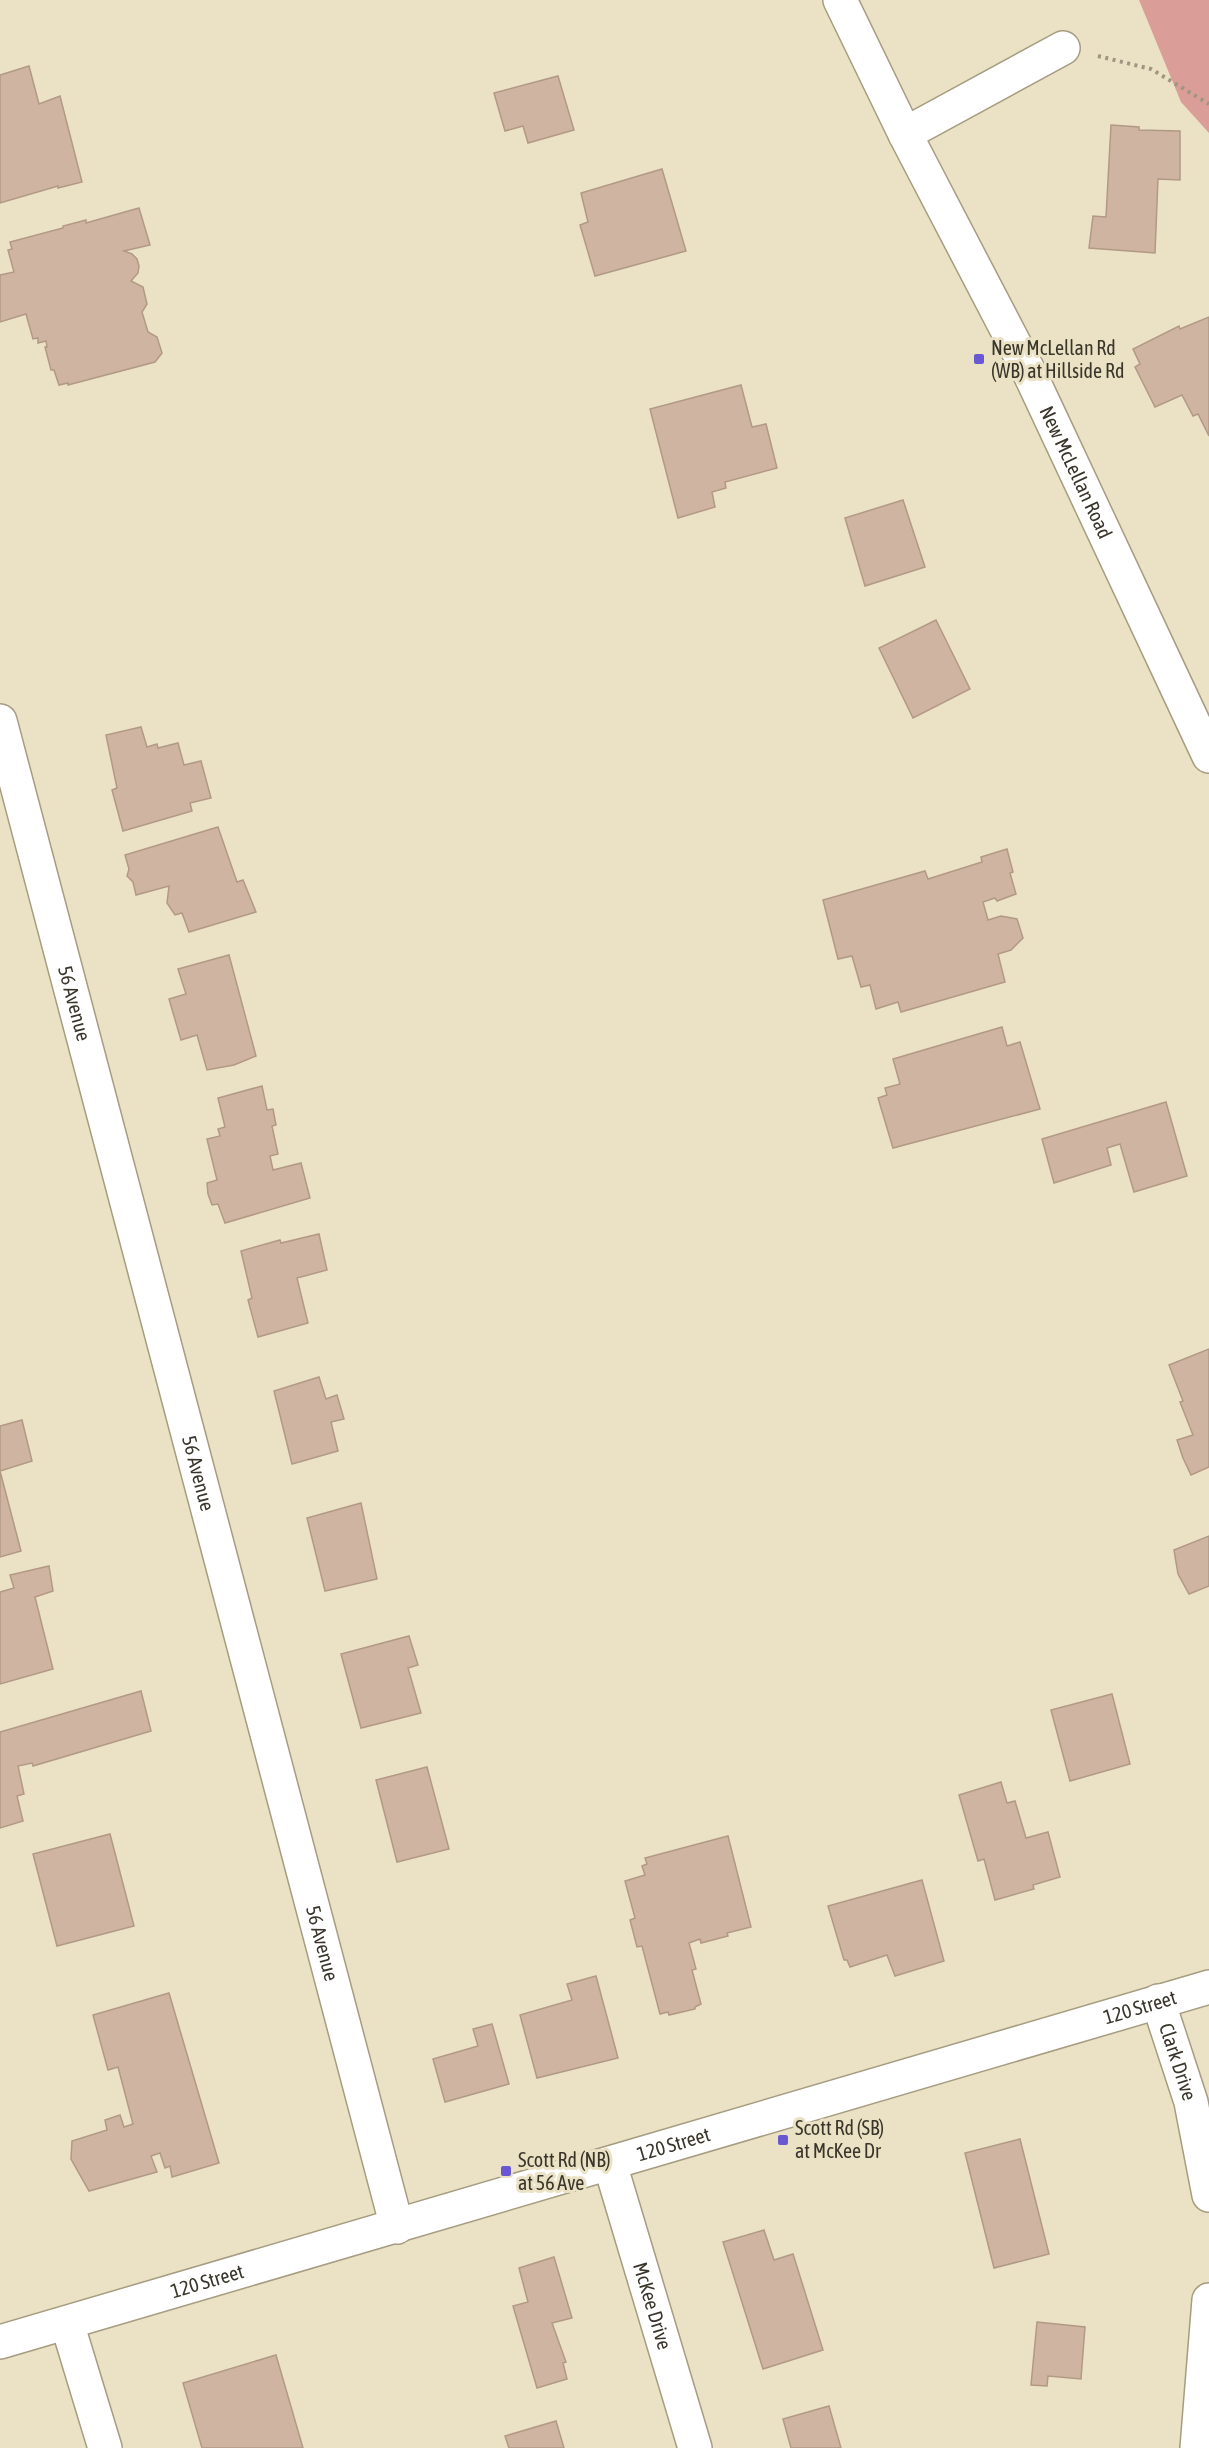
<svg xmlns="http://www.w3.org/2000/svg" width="1209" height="2448" font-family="'Asap Condensed',sans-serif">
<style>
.green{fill:#db9d97}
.building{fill:#ceb4a1;stroke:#b29986;stroke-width:1.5}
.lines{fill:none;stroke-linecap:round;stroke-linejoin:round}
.minor-casing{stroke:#a59c81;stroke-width:36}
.path{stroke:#9d9681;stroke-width:4;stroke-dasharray:3 4.5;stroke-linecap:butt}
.minor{stroke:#fff;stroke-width:33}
.poi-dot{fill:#6858d1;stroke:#ebe2c5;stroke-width:2}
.labels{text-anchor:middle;stroke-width:6;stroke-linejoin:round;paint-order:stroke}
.poi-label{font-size:20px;fill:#39352a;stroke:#ebe2c5;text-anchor:start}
.street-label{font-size:20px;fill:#39352a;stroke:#ebe2c5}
</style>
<rect width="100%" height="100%" fill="#ebe2c5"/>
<path class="green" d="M 1139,0 L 1209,0 L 1209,133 L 1181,102 Z"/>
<g class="building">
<path d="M 29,66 L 39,104 L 60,96 L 82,182 L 58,188 L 58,186 L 0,203 L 0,75 Z"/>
<path d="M 558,76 L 574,130 L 528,143 L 523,126 L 505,131 L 494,93 Z"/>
<path d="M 1111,125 L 1139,127 L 1139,130 L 1180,131 L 1180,180 L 1158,179 L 1155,253 L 1089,248 L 1093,216 L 1106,217 Z"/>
<path d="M 662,169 L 686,251 L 595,276 L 580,225 L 588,222 L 581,193 Z"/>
<path d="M 139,208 L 150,245 L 124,251 L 132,254 L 137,259 L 139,266 L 138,273 L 131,281 L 143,287 L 147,304 L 142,312 L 148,332 L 157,337 L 162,353 L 155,362 L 68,385 L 68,383 L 59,385 L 54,370 L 51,370 L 45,347 L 47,347 L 46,341 L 38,343 L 38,338 L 33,339 L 26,314 L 0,322 L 0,275 L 14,272 L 8,250 L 12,249 L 10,242 L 63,228 L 63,226 L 86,220 L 86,223 Z"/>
<path d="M 1209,317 L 1209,436 L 1198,414 L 1193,416 L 1182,395 L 1155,407 L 1135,367 L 1140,364 L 1133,349 L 1179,326 L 1180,329 Z"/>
<path d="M 741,385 L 752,427 L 766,424 L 777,468 L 725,482 L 726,488 L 712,492 L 715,507 L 678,518 L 650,409 Z"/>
<path d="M 903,500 L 925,567 L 865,586 L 845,518 Z"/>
<path d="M 936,620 L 970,689 L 913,718 L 879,648 Z"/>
<path d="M 141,727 L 147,747 L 157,744 L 158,748 L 178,743 L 184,765 L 201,761 L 211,798 L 190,803 L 192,811 L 123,831 L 112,790 L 117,788 L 106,735 Z"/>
<path d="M 218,827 L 237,882 L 243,880 L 256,912 L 189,932 L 182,913 L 175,915 L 167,903 L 169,886 L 136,895 L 133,882 L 127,876 L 129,869 L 125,855 Z"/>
<path d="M 1007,849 L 1013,872 L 1010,873 L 1016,894 L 997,901 L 995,898 L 983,902 L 988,920 L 1001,916 L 1017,919 L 1023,938 L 1011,950 L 998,954 L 1005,982 L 901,1012 L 898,1002 L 876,1009 L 870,985 L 861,987 L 852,956 L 838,959 L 823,900 L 925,871 L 928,879 L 982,862 L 981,857 Z"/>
<path d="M 229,955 L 256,1056 L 234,1065 L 207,1070 L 197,1035 L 181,1040 L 169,999 L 186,994 L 178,969 Z"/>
<path d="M 1002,1027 L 1007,1046 L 1020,1042 L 1040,1109 L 893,1148 L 878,1098 L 887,1095 L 885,1088 L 900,1084 L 893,1059 Z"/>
<path d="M 262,1086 L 267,1110 L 273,1109 L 276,1125 L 272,1126 L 278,1154 L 270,1156 L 273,1170 L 301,1163 L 310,1198 L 225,1223 L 218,1204 L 212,1205 L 208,1194 L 207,1183 L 217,1180 L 207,1139 L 220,1136 L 218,1129 L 225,1127 L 218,1098 Z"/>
<path d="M 1166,1102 L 1187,1176 L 1134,1192 L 1120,1144 L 1107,1148 L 1111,1165 L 1054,1183 L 1042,1139 Z"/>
<path d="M 319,1234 L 327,1270 L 297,1278 L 308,1323 L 258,1337 L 248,1300 L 252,1298 L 241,1251 L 280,1240 L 281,1243 Z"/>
<path d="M 1209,1349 L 1209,1467 L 1191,1475 L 1183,1458 L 1177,1440 L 1193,1435 L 1180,1402 L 1183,1401 L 1169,1365 Z"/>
<path d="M 319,1377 L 326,1399 L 337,1395 L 344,1419 L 331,1422 L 338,1451 L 292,1464 L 274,1391 Z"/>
<path d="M 22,1420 L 32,1461 L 0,1471 L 21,1551 L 0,1557 L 0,1426 Z"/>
<path d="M 361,1503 L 377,1579 L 325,1591 L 307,1518 Z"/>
<path d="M 1209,1536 L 1209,1586 L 1189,1594 L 1178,1574 L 1174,1550 Z"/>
<path d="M 49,1566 L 53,1591 L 35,1597 L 53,1669 L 0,1684 L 0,1592 L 14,1588 L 10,1575 Z"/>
<path d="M 409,1636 L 418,1665 L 408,1668 L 421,1713 L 361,1728 L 341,1654 Z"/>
<path d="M 141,1691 L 151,1731 L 33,1766 L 32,1763 L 18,1766 L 24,1794 L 17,1796 L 23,1821 L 0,1828 L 0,1732 Z"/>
<path d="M 1112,1694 L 1130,1764 L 1070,1781 L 1051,1710 Z"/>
<path d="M 427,1767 L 449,1849 L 397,1862 L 376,1780 Z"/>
<path d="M 1001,1782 L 1007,1803 L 1015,1801 L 1026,1838 L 1048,1832 L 1060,1877 L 1033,1885 L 1034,1889 L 995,1900 L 984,1859 L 978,1861 L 959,1795 Z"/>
<path d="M 110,1834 L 134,1926 L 57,1946 L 33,1854 Z"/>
<path d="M 728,1836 L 751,1927 L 727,1933 L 728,1936 L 701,1943 L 700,1939 L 689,1943 L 696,1969 L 692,1970 L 701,2004 L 695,2007 L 695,2009 L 669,2015 L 668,2012 L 660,2014 L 642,1946 L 637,1947 L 630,1920 L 635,1918 L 625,1881 L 645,1875 L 642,1866 L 647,1864 L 645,1858 Z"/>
<path d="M 922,1880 L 944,1961 L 895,1976 L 887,1955 L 850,1967 L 847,1960 L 844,1960 L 828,1906 Z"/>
<path d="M 596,1976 L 618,2058 L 537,2078 L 520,2015 L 572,2000 L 567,1984 Z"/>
<path d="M 169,1993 L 219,2163 L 172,2177 L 170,2166 L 165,2168 L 160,2153 L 151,2156 L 157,2172 L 89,2191 L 71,2159 L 72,2141 L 107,2130 L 105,2120 L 120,2115 L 124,2127 L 133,2124 L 118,2067 L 108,2070 L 93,2015 Z"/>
<path d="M 492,2024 L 509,2084 L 445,2102 L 433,2059 L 478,2046 L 473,2029 Z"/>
<path d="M 1020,2139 L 1049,2254 L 994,2268 L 965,2153 Z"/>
<path d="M 764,2230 L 774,2260 L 793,2254 L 823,2350 L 763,2369 L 723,2242 Z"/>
<path d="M 554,2257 L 572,2318 L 552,2323 L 566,2362 L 563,2363 L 567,2379 L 537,2388 L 513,2306 L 528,2302 L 519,2268 Z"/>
<path d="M 1037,2322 L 1085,2327 L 1081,2379 L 1048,2376 L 1047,2386 L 1031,2385 Z"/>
<path d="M 276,2355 L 303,2448 L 202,2448 L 183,2383 Z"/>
<path d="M 829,2406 L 841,2448 L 791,2448 L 783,2419 Z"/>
<path d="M 556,2421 L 564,2448 L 509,2448 L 505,2436 Z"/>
</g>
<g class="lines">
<g class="minor-casing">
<g id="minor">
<path id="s1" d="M 840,0 L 905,134 L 1028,370 L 1209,756"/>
<path d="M 905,134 L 1063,48"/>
<path id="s2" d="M 0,721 L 397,2227"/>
<path id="s3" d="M 1158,2001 L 1191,2102 L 1209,2195"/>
<path id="s4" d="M 610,2164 L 695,2448"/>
<path d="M 67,2323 L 105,2448"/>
<path id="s5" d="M 0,2342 L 1209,1987"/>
<path d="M 1197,2448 L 1209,2300"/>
</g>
</g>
<path class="path" d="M 1098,56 L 1151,69 L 1209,104"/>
<use href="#minor" class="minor"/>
</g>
<g class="poi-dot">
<rect x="973" y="353" width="12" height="12" rx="3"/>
<rect x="777" y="2134" width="12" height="12" rx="3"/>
<rect x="500" y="2165" width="12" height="12" rx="3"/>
</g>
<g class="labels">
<g class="poi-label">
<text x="991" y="355">New McLellan Rd<tspan x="991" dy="23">(WB) at Hillside Rd</tspan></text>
<text x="795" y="2135">Scott Rd (SB)<tspan x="795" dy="23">at McKee Dr</tspan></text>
<text x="518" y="2167">Scott Rd (NB)<tspan x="518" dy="23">at 56 Ave</tspan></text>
</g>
<g class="street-label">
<text dy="7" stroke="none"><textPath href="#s1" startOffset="528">New McLellan Road</textPath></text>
<text dy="7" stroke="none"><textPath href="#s2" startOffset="292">56 Avenue</textPath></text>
<text dy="7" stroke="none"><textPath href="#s2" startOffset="778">56 Avenue</textPath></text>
<text dy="7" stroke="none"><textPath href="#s2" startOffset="1264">56 Avenue</textPath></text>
<text dy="7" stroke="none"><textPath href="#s5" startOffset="1188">120 Street</textPath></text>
<text dy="7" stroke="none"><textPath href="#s3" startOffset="64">Clark Drive</textPath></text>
<text dy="7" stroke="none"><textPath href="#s5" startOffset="702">120 Street</textPath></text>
<text dy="7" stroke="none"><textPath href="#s5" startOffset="216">120 Street</textPath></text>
<text dy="7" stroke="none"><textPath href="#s4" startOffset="148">McKee Drive</textPath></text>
</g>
</g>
</svg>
